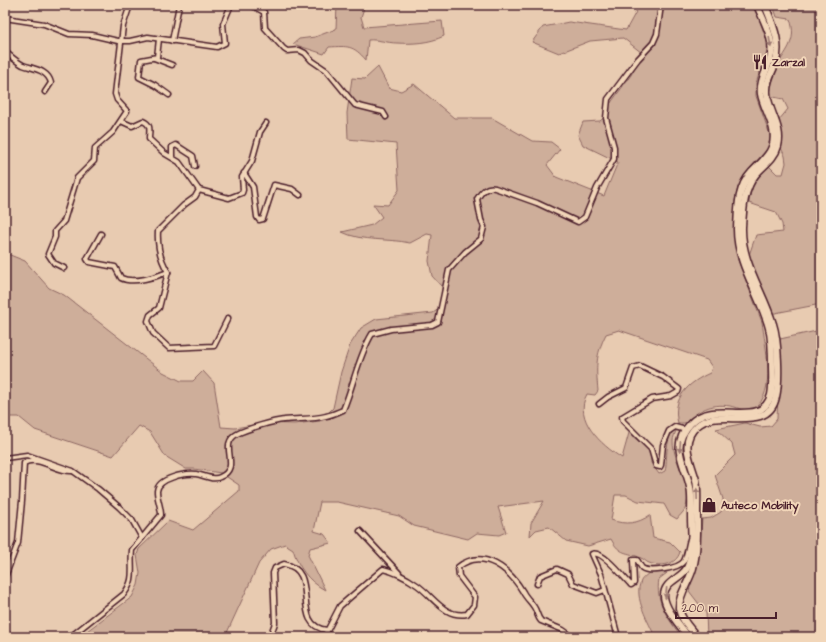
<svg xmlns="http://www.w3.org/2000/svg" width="826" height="642" font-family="'Architects Daughter',sans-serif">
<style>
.green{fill:#ceae9a;stroke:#8c6662}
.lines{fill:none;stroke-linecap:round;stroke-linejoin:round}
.minor-casing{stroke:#4a1f2b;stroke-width:7}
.primary-casing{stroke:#4a1f2b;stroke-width:9}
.minor{stroke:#f2d6b9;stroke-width:4}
.primary{stroke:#f2d6b9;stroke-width:6}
.oneway{fill:#9e7a72}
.labels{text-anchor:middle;stroke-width:4;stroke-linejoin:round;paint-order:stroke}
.poi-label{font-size:11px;font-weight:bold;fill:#4a1f2b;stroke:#f2d6b9;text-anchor:start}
</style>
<rect width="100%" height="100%" fill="#e8cbb1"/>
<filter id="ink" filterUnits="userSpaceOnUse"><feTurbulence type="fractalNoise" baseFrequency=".025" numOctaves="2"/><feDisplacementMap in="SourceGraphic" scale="8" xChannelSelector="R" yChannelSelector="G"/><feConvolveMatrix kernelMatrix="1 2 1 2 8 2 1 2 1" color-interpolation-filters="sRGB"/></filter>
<g filter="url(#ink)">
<g class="green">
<path d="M 337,5 L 365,5 L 361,17 L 364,27 L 442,21 L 444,36 C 430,43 412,44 397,43 C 387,43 378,39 368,40 L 366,60 C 353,45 348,46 329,47 L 324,54 L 293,44 L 299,39 L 315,37 L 336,29 Z"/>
<path d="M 633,5 L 754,5 L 768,44 L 766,55 L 756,83 L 756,96 L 770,135 L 770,142 L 768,148 L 744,175 L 738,187 L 735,201 L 735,232 L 738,260 L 762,322 C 765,346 777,392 754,409 C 745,411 738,408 730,406 C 711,403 698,410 686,423 L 678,423 C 671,398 689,382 710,373 L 712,367 L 707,360 L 619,330 L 606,334 C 595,356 596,368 598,391 L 595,395 L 587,394 C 573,419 601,445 622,458 L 629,433 L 651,452 L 651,463 L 659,474 L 665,471 C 668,460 664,434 677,429 C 675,433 673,438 673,441 C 673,464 695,487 685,509 C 683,513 679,516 677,519 L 670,515 L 664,504 L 638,501 L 626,495 L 615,495 L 611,520 C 625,525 638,524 650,515 L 653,538 L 670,542 L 680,552 C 676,565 662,567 649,563 C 646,562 644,559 641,558 C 627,551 620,556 611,539 L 588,546 L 566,541 L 549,527 L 536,530 L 530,536 L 531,523 L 544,501 L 498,507 L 506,532 L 499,535 L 477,533 L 468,539 L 414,526 L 399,516 L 337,502 L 320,502 L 314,531 L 324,534 L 331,543 L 310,548 L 308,555 L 325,590 C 308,581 298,567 293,549 L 285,544 L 271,549 L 259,563 L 225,637 L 84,637 L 83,634 L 132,597 L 138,585 L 140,573 L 137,555 L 139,549 L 168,521 L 193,530 L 239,491 L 239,485 L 221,473 L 194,469 L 186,469 L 165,456 L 150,432 L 139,426 L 113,456 L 35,430 L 19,417 L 5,417 L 5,253 L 25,261 L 49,288 L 64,295 L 163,372 L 181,381 L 193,381 L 203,371 L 214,383 L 221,427 L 235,428 L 264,423 L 294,424 L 320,421 L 333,408 L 341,372 L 350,345 L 361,328 L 376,319 L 433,313 L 443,306 L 442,287 L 432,276 L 429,261 L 432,235 L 427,234 L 410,243 C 388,238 362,242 342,232 L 372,225 L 382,217 L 373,204 L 388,205 L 399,190 L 396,144 L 348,139 L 347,113 L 352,78 L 365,79 L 378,67 L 389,88 L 401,91 L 414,84 L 454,118 L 492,118 L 532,141 L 551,142 L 560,149 L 547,165 L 556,177 L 604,196 L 618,162 L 583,145 L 578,135 L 583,122 L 600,121 L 606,116 L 610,104 L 631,75 L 642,53 L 623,38 L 590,41 L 559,53 L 532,42 L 543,27 L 569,22 L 626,30 L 637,10 Z"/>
<path d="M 773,5 L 821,5 L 821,304 L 770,314 L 749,255 L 756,235 L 783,232 L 782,224 L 776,212 L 749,203 C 750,186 758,178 769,166 L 777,174 L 783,174 L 786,163 L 785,156 L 781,148 L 782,139 L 779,120 L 788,109 L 783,99 L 769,96 C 770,87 770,78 774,71 C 785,51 798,42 790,19 L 777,17 Z"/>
<path d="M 821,330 L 821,637 L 707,637 L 706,613 L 689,591 L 699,556 L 702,519 L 711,518 L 721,512 L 723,499 L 715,475 L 735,455 L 732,444 L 716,429 L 745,423 L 760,427 L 771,426 L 777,419 L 780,339 Z"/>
<path d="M 650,572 L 667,573 L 659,579 C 655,602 668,619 682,637 L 655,637 C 649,622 633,598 641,581 C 642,578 647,575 650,572 Z"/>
</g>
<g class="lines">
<g class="minor-casing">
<g id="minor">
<path d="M 251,5 L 264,12 L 265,28 L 284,49 L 287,51 L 299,50 L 305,53 L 311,60 L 327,71 L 355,105 L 383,112 L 386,117"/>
<path d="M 449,6 L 450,5"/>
<path d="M 5,18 L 44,24 L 69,34 L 92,35 L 118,41 L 130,41 L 148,37 L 217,47 L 225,43 L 223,24 L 231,5"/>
<path d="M 159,39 L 157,57 L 141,60 L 139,77 L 155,85 L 169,95"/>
<path d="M 172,41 L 179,5"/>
<path d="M 5,52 C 11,56 17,62 23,65 C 34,69 48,70 51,83 L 45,92"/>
<path d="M 154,58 L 172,65"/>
<path d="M 121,121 L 132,126 L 143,121 C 152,125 149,130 149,139 L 164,153 L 179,162 L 199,190 L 195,197 L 184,205 L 158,231 C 157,246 160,259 168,272 L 159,308 L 150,315 L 148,321 L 153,333 L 169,348 L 214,346 L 228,318"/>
<path d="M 172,157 L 172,147 L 176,145 L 193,156 L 195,166"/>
<path d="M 244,173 L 253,187 L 257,217 L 259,220 L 263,219 L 274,185 L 292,189 L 300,195"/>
<path d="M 199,190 L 229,198 L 242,193 L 243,190 L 242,177 L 252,161 L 260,132 L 266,123"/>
<path d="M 101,234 L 87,259 L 89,262 L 115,267 L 121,278 C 133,284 156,277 168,272"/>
<path d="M 64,268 L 54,263 L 48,254 L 55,237 L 55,231 L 64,221 L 77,178 L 94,161 L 95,148 L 113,132 L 127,111 L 117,100 L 115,94 L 123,26 L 130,5"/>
<path d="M 599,404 L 608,397 L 626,388 L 633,368 L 640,366 L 663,377 L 679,389 L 678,392 L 671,396 L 652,399 L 622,417 L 623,421 L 651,449 L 656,466 L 660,467 L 661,465 L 663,445 L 669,431 L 675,427 L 686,430"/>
<path d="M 5,458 L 27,455 L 73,471 L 98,489 L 119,507 L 132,520 L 142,538"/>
<path d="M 360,531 L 399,573"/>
<path d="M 5,577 L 18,543 L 22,501 L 24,463 C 39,455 56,472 72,471"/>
<path d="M 537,584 L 540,576 L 557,569 L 568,574 L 573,584 L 597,593 L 605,590"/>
<path d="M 70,637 L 124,594 C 136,578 130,569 132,550 L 161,515 C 161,507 157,499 157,491 C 158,478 185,473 196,474 C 203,475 213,481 220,477 C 243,467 217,445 237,434 C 246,429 274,421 284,420 C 298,418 312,420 326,416 C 332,415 338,412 343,410 C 354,384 358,357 372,334 L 391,329 L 432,325 L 438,322 L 449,270 L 465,252 L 481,239 L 484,227 L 481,220 L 477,199 C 481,192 487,186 495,188 L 537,203 L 578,222 L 585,217 L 597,188 L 614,159 L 614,147 L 606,118 L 608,99 L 638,59 L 653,43 L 657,34 L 661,5"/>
<path d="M 270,637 L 275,623 L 273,573 L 275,568 L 284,564 C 322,570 289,626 327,630"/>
<path d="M 324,637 L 340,606 L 383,569 C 396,572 407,578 417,585 C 434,597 444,618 467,614 L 474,605 L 475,597 L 459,576 L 458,567 C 484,547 510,570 523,592 C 526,598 531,602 534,607 C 537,611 537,617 541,621 L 563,630 L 573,637"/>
<path d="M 618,637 L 601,574 L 592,554 C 602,549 624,578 631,585 L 634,583 L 633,560 L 637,560 C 639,562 640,566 642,568 C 648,573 679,569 684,561 C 687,555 688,546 690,539"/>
</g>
</g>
<g class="primary-casing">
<g id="primary">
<path d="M 688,637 C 681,626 665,610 664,596 C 664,581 681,579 687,568 C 694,554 691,532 691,516 C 691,507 692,496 690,487 C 685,463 669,447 690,424 C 714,397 761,431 771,395 C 773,385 772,375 772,365 C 772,353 772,340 769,328 C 760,294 737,265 737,229 C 738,210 737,188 751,173 C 758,165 768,158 772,147 C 779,129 764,111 761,94 C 759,80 769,68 771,55 C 774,37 763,20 757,5"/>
<path d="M 697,637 C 691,629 681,620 679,609 C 678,595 690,581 693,568 C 698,549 697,529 697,510 C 697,500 698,490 696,480 C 691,462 679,441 697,426 C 718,406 768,435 776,397 C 780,380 778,339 773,324 C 763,291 741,262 742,227 C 743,208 744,189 756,174 C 764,165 775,158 778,146 C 783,127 768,111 767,93 C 766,83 771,74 775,65 C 782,43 773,25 765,5"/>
</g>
</g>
<use href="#minor" class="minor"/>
<use href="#primary" class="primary"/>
</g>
<defs><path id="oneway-solid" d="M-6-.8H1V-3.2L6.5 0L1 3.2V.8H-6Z"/></defs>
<g class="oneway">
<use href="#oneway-solid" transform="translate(770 42) rotate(80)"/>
<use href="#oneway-solid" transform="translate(680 447) rotate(95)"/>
<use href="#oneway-solid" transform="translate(697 494) rotate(-92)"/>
<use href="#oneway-solid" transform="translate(666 593) rotate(97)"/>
</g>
</g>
<defs>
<g id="restaurant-bare" transform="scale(1.2)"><path d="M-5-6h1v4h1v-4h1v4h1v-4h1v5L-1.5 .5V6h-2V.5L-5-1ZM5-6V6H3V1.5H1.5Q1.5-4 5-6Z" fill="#4a1f2b" stroke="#f2d6b9" stroke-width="2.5" paint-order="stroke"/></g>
<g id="shop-bare" transform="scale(1.2)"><path d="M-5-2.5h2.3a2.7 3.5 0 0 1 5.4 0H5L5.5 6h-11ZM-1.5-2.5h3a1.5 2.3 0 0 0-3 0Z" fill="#4a1f2b" stroke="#f2d6b9" stroke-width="2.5" paint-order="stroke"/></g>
</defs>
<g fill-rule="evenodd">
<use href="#restaurant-bare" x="760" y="62"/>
<use href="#shop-bare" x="709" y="505"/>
</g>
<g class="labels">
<g class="poi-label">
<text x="772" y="66">Zarzal</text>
<text x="721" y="509">Auteco Mobility</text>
</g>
</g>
<rect width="826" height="642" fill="none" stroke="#f2d6b9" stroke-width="20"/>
<rect x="10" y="10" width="806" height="622" fill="none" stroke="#4a1f2b" stroke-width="1.5" filter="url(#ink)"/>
<path d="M676 612v6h100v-6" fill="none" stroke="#4a1f2b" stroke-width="2"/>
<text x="682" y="612" font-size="12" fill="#4a1f2b" stroke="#f2d6b9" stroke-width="3" paint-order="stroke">200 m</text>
</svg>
